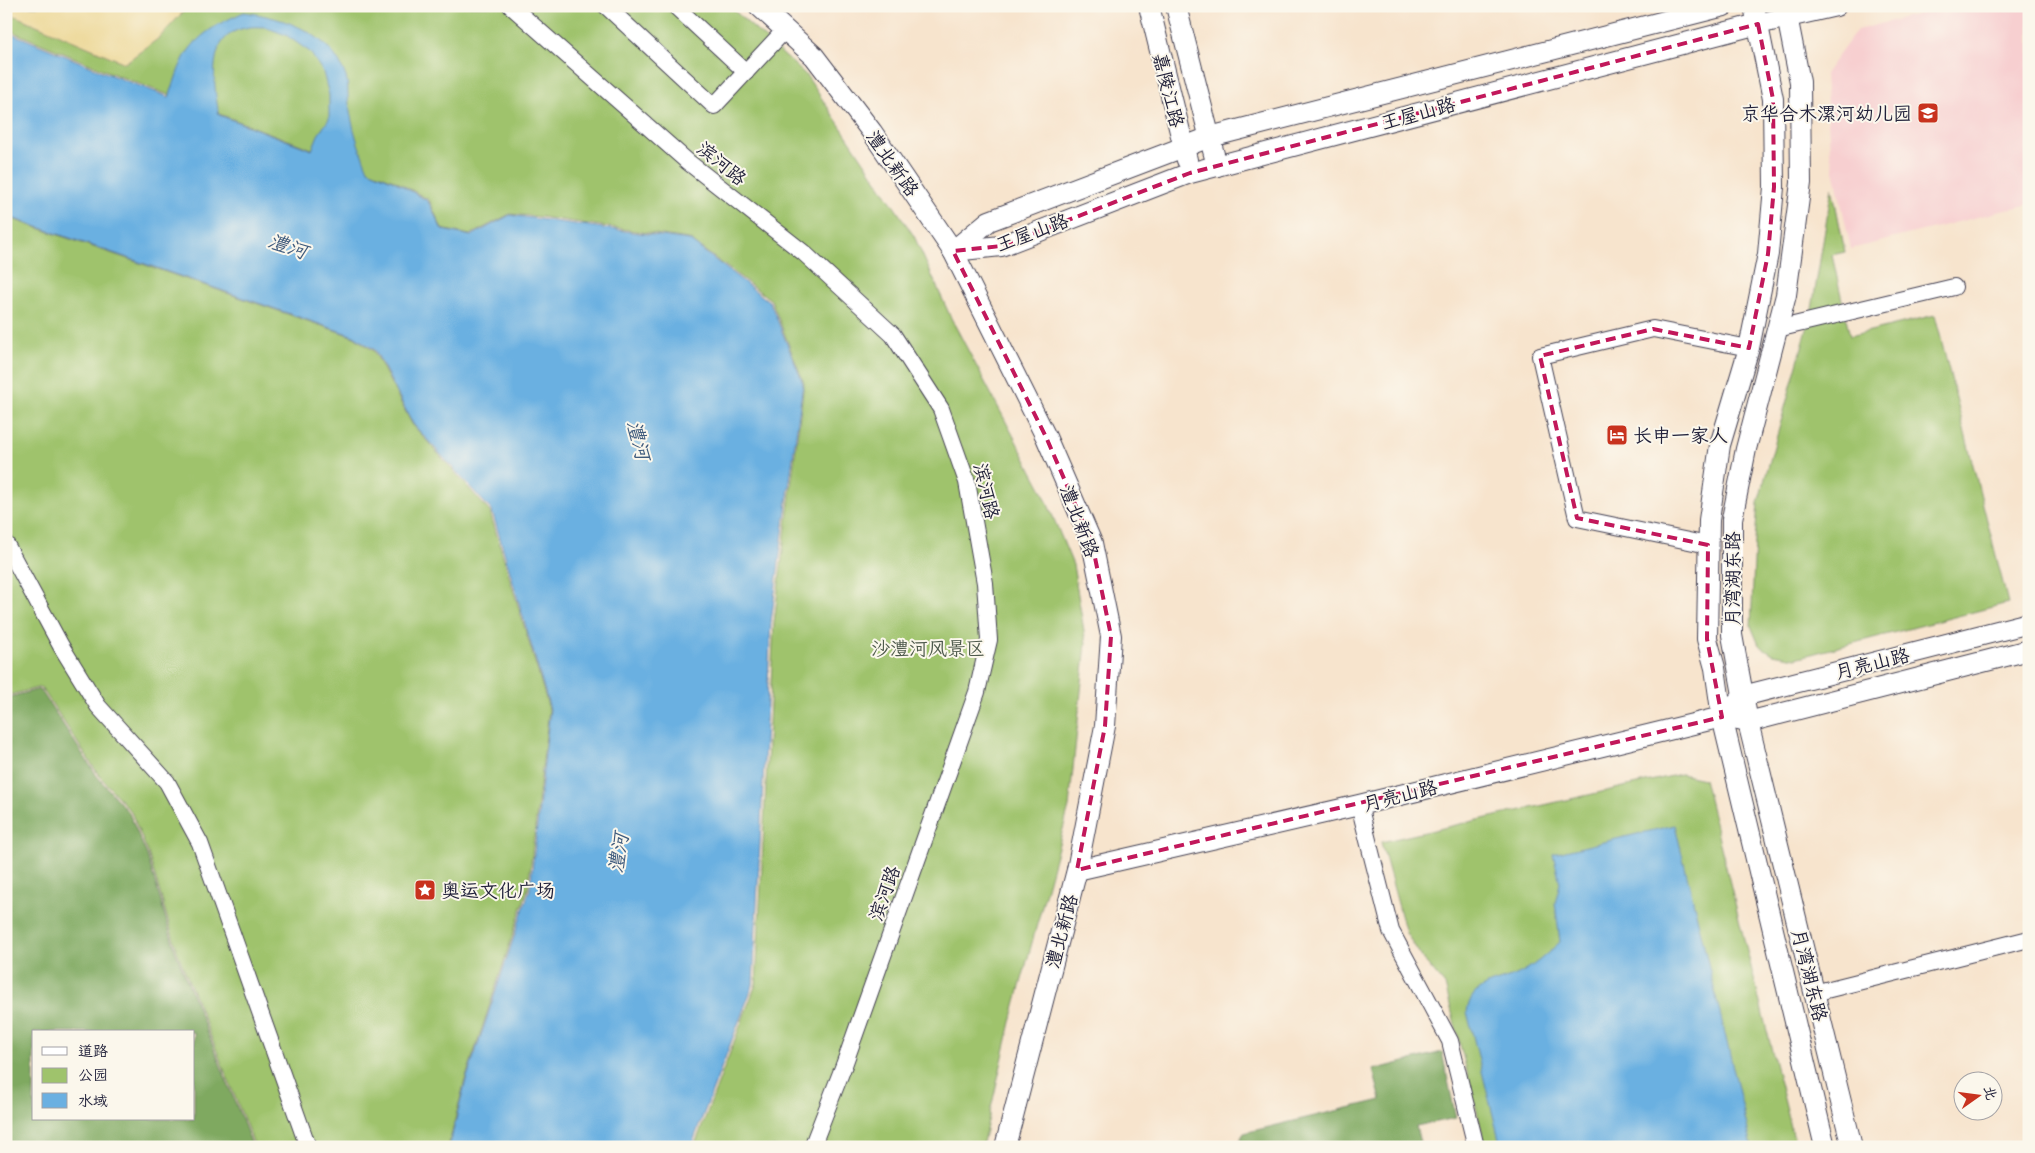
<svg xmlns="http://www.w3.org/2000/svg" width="2035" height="1153" font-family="'Gochi Hand','LXGW WenKai TC',sans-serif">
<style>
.built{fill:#f7cfd0}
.green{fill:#9fc36c;stroke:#607254}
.forest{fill:#7fa960;stroke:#50664e;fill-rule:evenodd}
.sand{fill:#eeda9e;stroke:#887e6c}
.water{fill:#6bb0e1;stroke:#46698e;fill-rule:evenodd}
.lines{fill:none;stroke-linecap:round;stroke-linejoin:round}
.minor-casing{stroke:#423f51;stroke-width:18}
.tertiary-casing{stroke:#423f51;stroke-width:22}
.minor{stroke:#fff;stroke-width:16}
.tertiary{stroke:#fff;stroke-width:20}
.marked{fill:none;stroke:#c2185b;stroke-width:4;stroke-dasharray:10 6;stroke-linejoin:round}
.labels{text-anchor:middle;stroke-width:4;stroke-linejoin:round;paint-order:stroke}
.street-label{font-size:19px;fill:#22223b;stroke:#fbf7ec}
.poi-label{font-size:19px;fill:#22223b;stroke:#fbf7ec;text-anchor:start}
.park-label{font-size:19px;fill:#4e5a4c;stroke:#fbf7ec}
.water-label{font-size:20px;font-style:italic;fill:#3f5b7d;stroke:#fbf7ec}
</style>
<rect width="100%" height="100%" fill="#fbf7ec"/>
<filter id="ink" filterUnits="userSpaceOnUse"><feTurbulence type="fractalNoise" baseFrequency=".02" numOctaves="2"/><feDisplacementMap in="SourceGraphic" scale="10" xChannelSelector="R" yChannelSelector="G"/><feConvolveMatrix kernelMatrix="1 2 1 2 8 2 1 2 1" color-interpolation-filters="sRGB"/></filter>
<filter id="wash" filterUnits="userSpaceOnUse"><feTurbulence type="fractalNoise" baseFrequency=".0096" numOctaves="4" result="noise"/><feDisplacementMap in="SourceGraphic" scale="20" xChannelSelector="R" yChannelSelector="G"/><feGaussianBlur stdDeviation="1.12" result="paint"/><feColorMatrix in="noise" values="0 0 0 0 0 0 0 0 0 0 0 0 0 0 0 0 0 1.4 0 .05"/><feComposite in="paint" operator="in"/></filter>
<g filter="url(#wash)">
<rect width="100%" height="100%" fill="#f7e4cd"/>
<path class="built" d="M 1949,6 L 2029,6 L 2029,204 L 1851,249 L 1830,152 L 1825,74 L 1857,30 Z"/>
<g class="green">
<path d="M 6,6 L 729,6 L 806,75 L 914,236 L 951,318 L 1042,490 L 1073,565 L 1086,643 L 1069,807 L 1015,1005 L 982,1147 L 694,1147 L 756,984 L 774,622 L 804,383 L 771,300 L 689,239 L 541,217 L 510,214 L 470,235 L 442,229 L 429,200 L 394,180 L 116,75 L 6,29 Z"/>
<path d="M 1832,187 L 1845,252 L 1832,255 L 1850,336 L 1935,315 L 2008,603 L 1796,658 L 1773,654 L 1759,645 L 1751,626 L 1755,541 L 1758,503 L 1811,315 Z"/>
<path d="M 6,217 L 354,337 L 374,351 L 412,424 L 490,512 L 549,709 L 528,889 L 465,1080 L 448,1147 L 255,1147 L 178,954 L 148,853 L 131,812 L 98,774 L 41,687 L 6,696 Z"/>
<path d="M 1681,774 L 1704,779 L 1796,1147 L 1486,1147 L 1445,985 L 1423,959 L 1406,933 L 1381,842 Z"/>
</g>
<g class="forest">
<path d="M 40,689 L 97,776 L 129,813 L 147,855 L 176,953 L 253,1147 L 6,1147 L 6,698 ZM 34,1032 L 194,1032 L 194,1119 L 34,1119 Z"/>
<path d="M 1442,1052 L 1456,1118 L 1416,1126 L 1421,1147 L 1235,1147 L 1244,1133 L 1381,1100 L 1373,1070 Z"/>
</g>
<path class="sand" d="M 6,6 L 172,6 L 184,11 L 159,38 L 125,63 L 6,12 Z"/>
<g class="water">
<path d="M 244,12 C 286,18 331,33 346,77 C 349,85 347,95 349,104 C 352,128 359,148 368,170 L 394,181 L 428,201 L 442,230 L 471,236 L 510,215 L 689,240 L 770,302 L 803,383 L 771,622 L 753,985 L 691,1147 L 449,1147 L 466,1080 L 530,889 L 550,709 L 492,511 L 413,424 L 375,350 L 354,336 L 6,216 L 6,31 L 116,77 L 169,97 C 174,85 177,71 183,60 C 196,34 220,23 244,12 ZM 265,27 L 286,35 L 310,52 L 323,72 L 329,95 L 329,119 L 318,135 L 312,150 L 219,115 C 214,86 205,35 245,28 C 252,26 259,27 265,27 Z"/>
<path d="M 1675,825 L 1752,1147 L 1501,1147 L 1467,1012 C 1471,983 1495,984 1516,975 C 1532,968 1547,954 1560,942 L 1555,903 L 1560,883 L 1553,854 Z"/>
</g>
</g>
<g filter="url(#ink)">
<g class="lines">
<g class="minor-casing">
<g id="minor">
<path d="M 511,6 L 688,162 L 804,253 L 893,335 L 941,409 L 967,482 L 985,583 L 989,640 L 977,692 L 844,1065 L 812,1147"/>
<path d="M 606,6 L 714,106 L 785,30"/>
<path d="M 675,6 L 746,72"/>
<path d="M 1777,329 L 1954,287"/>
<path d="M 6,544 L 61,646 L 98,706 L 167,782 L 200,843 L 308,1147"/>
<path d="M 1708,545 L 1577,518 L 1540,356 L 1653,329 L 1749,348"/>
<path d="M 1359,805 L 1391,931 L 1450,1041 L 1476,1147"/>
<path d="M 1814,993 L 2029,939"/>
</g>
</g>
<g class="tertiary-casing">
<g id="tertiary">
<path d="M 759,6 L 814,56 L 872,132 L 953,251 L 1046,437 L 1092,543 L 1111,636 L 1105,726 L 1077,870 L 1005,1147"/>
<path d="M 1149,6 L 1187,160"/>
<path d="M 1176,6 L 1217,166"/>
<path d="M 1754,6 L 1773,99 L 1774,187 L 1768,254 L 1749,348 L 1720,445 L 1709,520 L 1707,639 L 1715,668 L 1722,717 L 1825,1147"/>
<path d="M 1785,6 L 1800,82 L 1801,183 L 1786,295 L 1746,449 L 1732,519 L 1732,635 L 1748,722 L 1852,1147"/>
<path d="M 953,251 L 1001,246 L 1190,173 L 1758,24 L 1836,6"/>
<path d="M 953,251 L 989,221 L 1210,137 L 1724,6"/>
<path d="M 1734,705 L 1743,696 L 2029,623"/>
<path d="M 1077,870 L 1359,805 L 1722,717 L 1748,722 L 2029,650"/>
</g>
</g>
<use href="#minor" class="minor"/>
<use href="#tertiary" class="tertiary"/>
</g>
</g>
<path class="marked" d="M 1758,24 L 1773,99 L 1774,187 L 1768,254 L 1749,348 L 1653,329 L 1540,356 L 1577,518 L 1708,545 L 1707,639 L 1722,717 L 1077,870 L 1105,726 L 1111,636 L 1092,543 L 1046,437 L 953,251 L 1001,246 L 1190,173 Z"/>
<defs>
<g id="school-square" transform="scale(1.125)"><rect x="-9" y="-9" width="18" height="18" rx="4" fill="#c8321e" stroke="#fbf7ec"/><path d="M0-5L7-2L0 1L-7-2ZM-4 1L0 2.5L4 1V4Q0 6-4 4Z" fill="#fff"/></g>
<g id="hotel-square" transform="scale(1.125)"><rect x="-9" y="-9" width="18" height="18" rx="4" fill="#c8321e" stroke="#fbf7ec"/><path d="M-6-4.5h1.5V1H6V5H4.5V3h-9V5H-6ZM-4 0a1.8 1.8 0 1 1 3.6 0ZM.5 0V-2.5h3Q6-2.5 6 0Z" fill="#fff"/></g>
<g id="sight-square" transform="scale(1.125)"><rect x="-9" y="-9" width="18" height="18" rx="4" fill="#c8321e" stroke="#fbf7ec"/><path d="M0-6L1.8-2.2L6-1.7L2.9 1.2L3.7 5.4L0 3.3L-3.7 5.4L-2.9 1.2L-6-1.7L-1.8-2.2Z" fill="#fff"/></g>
</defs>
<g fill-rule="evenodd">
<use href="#school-square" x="1928" y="113"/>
<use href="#hotel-square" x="1617" y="435"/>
<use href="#sight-square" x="425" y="890"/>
</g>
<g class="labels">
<g class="street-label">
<text transform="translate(1169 90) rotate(76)" y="7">嘉陵江路</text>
<text transform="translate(1418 113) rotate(-15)" y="7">王屋山路</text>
<text transform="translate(722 163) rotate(39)" y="7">滨河路</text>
<text transform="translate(893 163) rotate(55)" y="7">澧北新路</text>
<text transform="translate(1032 232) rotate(-20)" y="7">王屋山路</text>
<text transform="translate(987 491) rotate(77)" y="7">滨河路</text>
<text transform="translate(1080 521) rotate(69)" y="7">澧北新路</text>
<text transform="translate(1732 579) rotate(-90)" y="7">月湾湖东路</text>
<text transform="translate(1872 663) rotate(-14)" y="7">月亮山路</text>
<text transform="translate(1400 795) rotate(-14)" y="7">月亮山路</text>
<text transform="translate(884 893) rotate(-70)" y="7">滨河路</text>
<text transform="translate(1061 931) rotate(-75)" y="7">澧北新路</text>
<text transform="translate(1810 975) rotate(76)" y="7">月湾湖东路</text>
</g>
<g class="poi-label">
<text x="1912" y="120" text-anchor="end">京华合木漯河幼儿园</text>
<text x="1633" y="442">长申一家人</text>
<text x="441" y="897">奥运文化广场</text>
</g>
<g class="park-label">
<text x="928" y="655">沙澧河风景区</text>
</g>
<g class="water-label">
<text transform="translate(288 246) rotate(19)" y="7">澧河</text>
<text transform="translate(639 440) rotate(76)" y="7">澧河</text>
<text transform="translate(618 853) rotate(-81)" y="7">澧河</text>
</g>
</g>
<rect width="2035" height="1153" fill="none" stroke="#fbf7ec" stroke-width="25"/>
<rect x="32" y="1030" width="162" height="90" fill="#fbf7ec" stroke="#a4a2a5"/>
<rect x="42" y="1047" width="25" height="8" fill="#ffffff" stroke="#a4a2a5"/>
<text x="78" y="1056" font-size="15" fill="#22223b">道路</text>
<rect x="42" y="1068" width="25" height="15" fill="#9fc36c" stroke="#a4a2a5"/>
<text x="78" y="1080" font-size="15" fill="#22223b">公园</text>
<rect x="42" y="1093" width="25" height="15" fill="#6bb0e1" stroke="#a4a2a5"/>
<text x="78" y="1106" font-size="15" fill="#22223b">水域</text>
<g transform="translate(1978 1096) rotate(76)"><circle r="24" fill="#fbf7ec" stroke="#a4a2a5"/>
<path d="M0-4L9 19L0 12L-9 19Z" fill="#c8321e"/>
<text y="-8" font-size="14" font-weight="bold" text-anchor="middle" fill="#22223b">北</text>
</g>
</svg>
